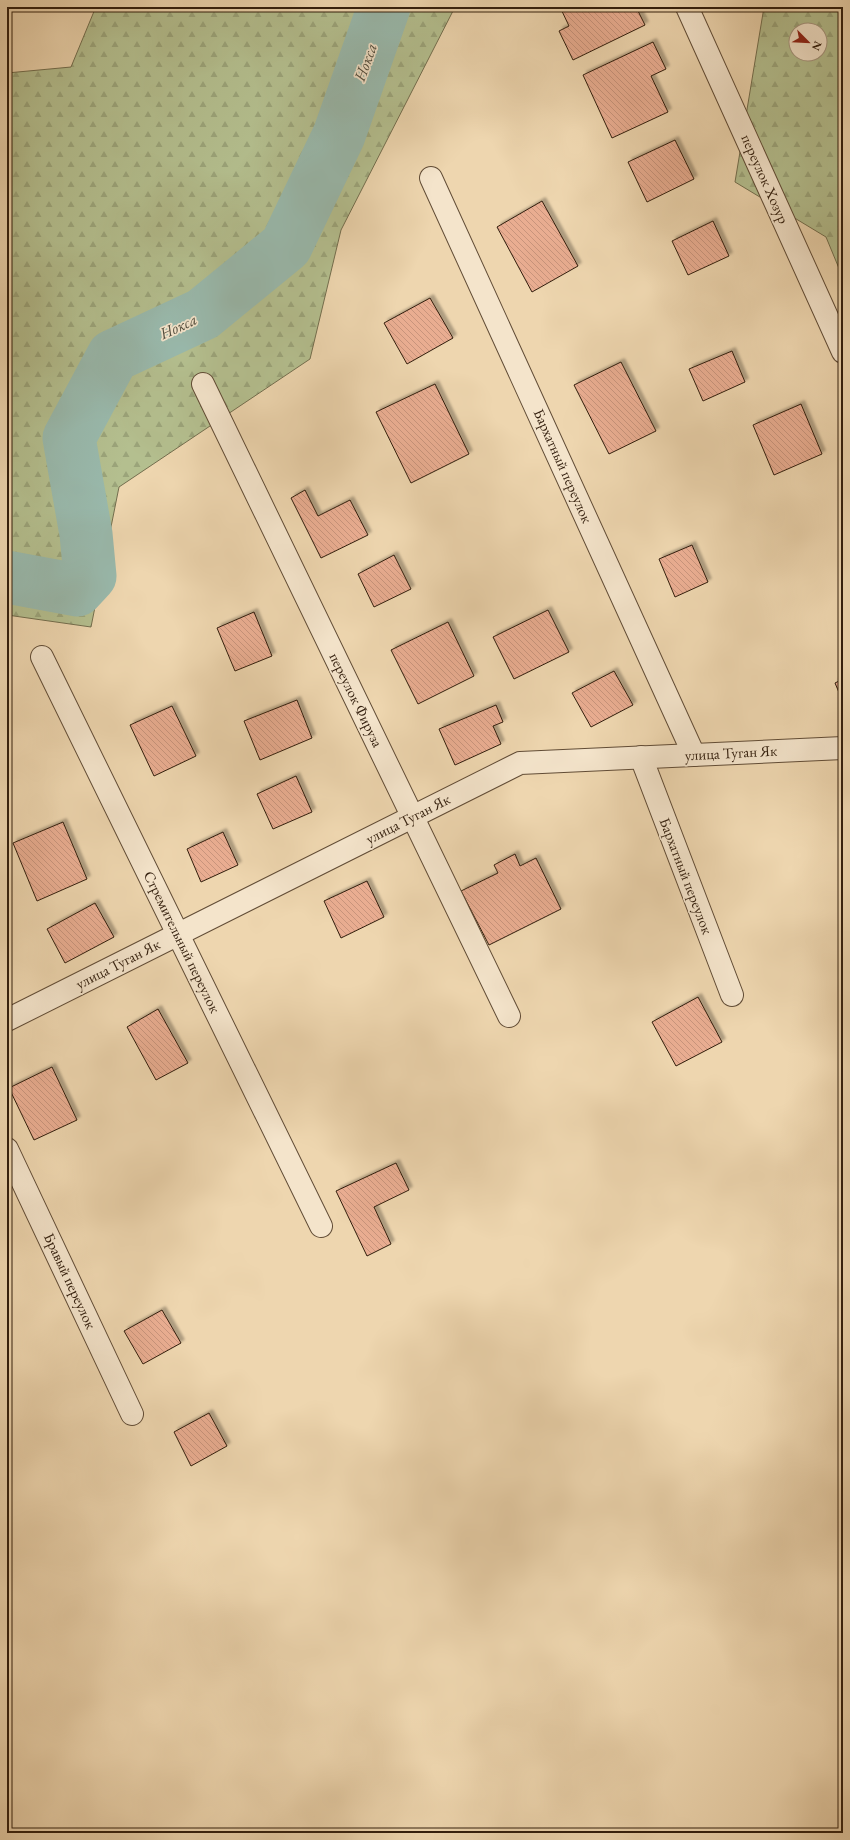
<svg xmlns="http://www.w3.org/2000/svg" width="850" height="1840" font-family="'EB Garamond',serif">
<style>
.forest{fill:url(#forest-firs);stroke:#736e4e;fill-rule:evenodd}
.lines{fill:none;stroke-linecap:round;stroke-linejoin:round}
.river{stroke:#99b9ac;stroke-width:53}
.building{fill:url(#building-back-hatch);stroke:#321e0d;filter:url(#shadow)}
.minor-casing{stroke:#614c36;stroke-width:24}
.minor{stroke:#f4e4cb;stroke-width:22}
.labels{text-anchor:middle;stroke-width:3.5;stroke-linejoin:round;paint-order:stroke}
.street-label{font-size:15px;fill:#321e0d;stroke:#f4e4cb}
.water-label{font-size:16px;font-style:italic;fill:#514c3d;stroke:#f4e4cb}
</style>
<defs>
<pattern id="forest-firs" width="22" height="20" patternUnits="userSpaceOnUse"><rect width="22" height="20" fill="#b4bf8f"/><path d="M5 1l3.5 6h-7zM16 11l3.5 6h-7z" fill="#9ba47a"/></pattern>
<pattern id="building-back-hatch" width="6" height="6" patternUnits="userSpaceOnUse"><rect width="6" height="6" fill="#e9ad91"/><path d="M-1 5l2 2M0 0l6 6M5-1l2 2" fill="none" stroke="#c8947c"/></pattern>
<filter id="shadow"><feDropShadow dx="3.5" dy="-3.5" stdDeviation="1" flood-color="#0004"/></filter>
</defs>
<rect width="100%" height="100%" fill="#eed6af"/>
<filter id="stains"><feTurbulence type="fractalNoise" baseFrequency=".005" numOctaves="4"/><feColorMatrix values="0 0 0 0 .2 0 0 0 0 .09 0 0 0 0 .02 0 0 0 .5 -.17"/></filter>
<radialGradient id="worn" r=".72"><stop offset=".6" stop-color="#630" stop-opacity="0"/><stop offset="1" stop-color="#630" stop-opacity=".3"/></radialGradient>
<g class="forest">
<path d="M 94,7 L 455,7 L 341,230 L 310,359 L 119,487 L 91,627 L 7,615 L 7,73 L 71,67 L 95,9 Z"/>
<path d="M 764,7 L 843,7 L 843,278 L 826,237 L 735,182 ZM 796,30 L 820,30 L 820,54 L 796,54 Z"/>
</g>
<g class="lines">
<path class="river" d="M 7,577 L 77,590 L 90,576 L 86,534 L 69,438 L 113,356 L 203,314 L 286,246 L 339,135 L 384,7"/>
</g>
<g class="building">
<path d="M 560,7 L 636,7 L 645,25 L 573,60 L 559,31 L 569,26 Z"/>
<path d="M 653,42 L 666,69 L 651,76 L 668,112 L 612,138 L 583,75 Z"/>
<path d="M 675,140 L 694,179 L 647,202 L 628,162 Z"/>
<path d="M 542,201 L 578,266 L 532,292 L 497,227 Z"/>
<path d="M 713,221 L 729,256 L 688,275 L 672,241 Z"/>
<path d="M 430,298 L 453,338 L 407,364 L 384,323 Z"/>
<path d="M 732,351 L 745,382 L 703,401 L 689,369 Z"/>
<path d="M 621,362 L 656,431 L 609,454 L 574,385 Z"/>
<path d="M 435,384 L 469,454 L 411,483 L 376,412 Z"/>
<path d="M 801,404 L 822,454 L 774,475 L 753,425 Z"/>
<path d="M 305,490 L 318,516 L 350,500 L 368,535 L 321,558 L 291,498 Z"/>
<path d="M 692,545 L 708,582 L 675,597 L 659,559 Z"/>
<path d="M 394,555 L 411,589 L 374,607 L 358,574 Z"/>
<path d="M 548,610 L 569,652 L 514,679 L 493,637 Z"/>
<path d="M 254,612 L 272,656 L 235,671 L 217,628 Z"/>
<path d="M 448,622 L 474,676 L 418,704 L 391,650 Z"/>
<path d="M 614,671 L 633,705 L 591,727 L 572,693 Z"/>
<path d="M 843,679 L 843,702 L 835,683 Z"/>
<path d="M 297,700 L 312,738 L 260,760 L 244,721 Z"/>
<path d="M 496,705 L 503,722 L 493,726 L 501,744 L 455,765 L 439,729 Z"/>
<path d="M 172,706 L 196,756 L 154,776 L 130,725 Z"/>
<path d="M 296,776 L 312,812 L 273,829 L 257,794 Z"/>
<path d="M 63,822 L 87,879 L 37,901 L 13,843 Z"/>
<path d="M 223,832 L 238,865 L 201,882 L 187,849 Z"/>
<path d="M 515,854 L 520,866 L 536,858 L 561,909 L 489,945 L 461,891 L 498,873 L 494,865 Z"/>
<path d="M 367,881 L 384,917 L 341,938 L 324,901 Z"/>
<path d="M 95,903 L 114,937 L 65,963 L 47,929 Z"/>
<path d="M 698,997 L 722,1042 L 676,1066 L 652,1022 Z"/>
<path d="M 158,1009 L 188,1063 L 156,1080 L 127,1027 Z"/>
<path d="M 52,1067 L 77,1120 L 34,1140 L 9,1088 Z"/>
<path d="M 396,1163 L 409,1190 L 374,1207 L 391,1244 L 367,1256 L 336,1191 Z"/>
<path d="M 162,1310 L 181,1343 L 143,1364 L 124,1331 Z"/>
<path d="M 209,1413 L 227,1446 L 191,1466 L 174,1432 Z"/>
</g>
<g class="lines">
<g class="minor-casing">
<g id="minor">
<path d="M 687,7 L 843,352"/>
<path d="M 431,178 L 694,755"/>
<path d="M 203,384 L 509,1016"/>
<path d="M 42,657 L 321,1226"/>
<path d="M 641,757 L 732,995"/>
<path d="M 7,1020 L 520,763 L 843,748"/>
<path d="M 7,1149 L 132,1414"/>
</g>
</g>
<use href="#minor" class="minor"/>
</g>
<g class="labels">
<g class="street-label">
<text transform="translate(765 179) rotate(66)" y="5">переулок Хозур</text>
<text transform="translate(563 466) rotate(66)" y="5">Бархатный переулок</text>
<text transform="translate(356 700) rotate(64)" y="5">переулок Фируза</text>
<text transform="translate(731 753) rotate(-3)" y="5">улица Туган Як</text>
<text transform="translate(408 819) rotate(-27)" y="5">улица Туган Як</text>
<text transform="translate(686 876) rotate(69)" y="5">Бархатный переулок</text>
<text transform="translate(182 942) rotate(64)" y="5">Стремительный переулок</text>
<text transform="translate(118 964) rotate(-27)" y="5">улица Туган Як</text>
<text transform="translate(70 1281) rotate(65)" y="5">Бравый переулок</text>
</g>
<g class="water-label">
<text transform="translate(365 62) rotate(-70)" y="6">Нокса</text>
<text transform="translate(178 326) rotate(-25)" y="6">Нокса</text>
</g>
</g>
<rect width="850" height="1840" fill="none" stroke="#eed6af" stroke-width="24"/>
<rect x="8" y="8" width="834" height="1824" fill="none" stroke="#321e0d" stroke-width="2"/>
<rect x="12" y="12" width="826" height="1816" fill="none" stroke="#321e0d"/>
<g transform="translate(808 42) rotate(114)"><circle r="19" fill="#f4e4cb" stroke="#a6957f"/>
<path d="M0-3L7 15L0 10L-7 15Z" fill="#8f2418"/>
<text y="-6" font-size="11" font-weight="bold" text-anchor="middle" fill="#321e0d">N</text>
</g>
<rect width="100%" height="100%" filter="url(#stains)"/>
<rect width="100%" height="100%" fill="url(#worn)"/>
</svg>
